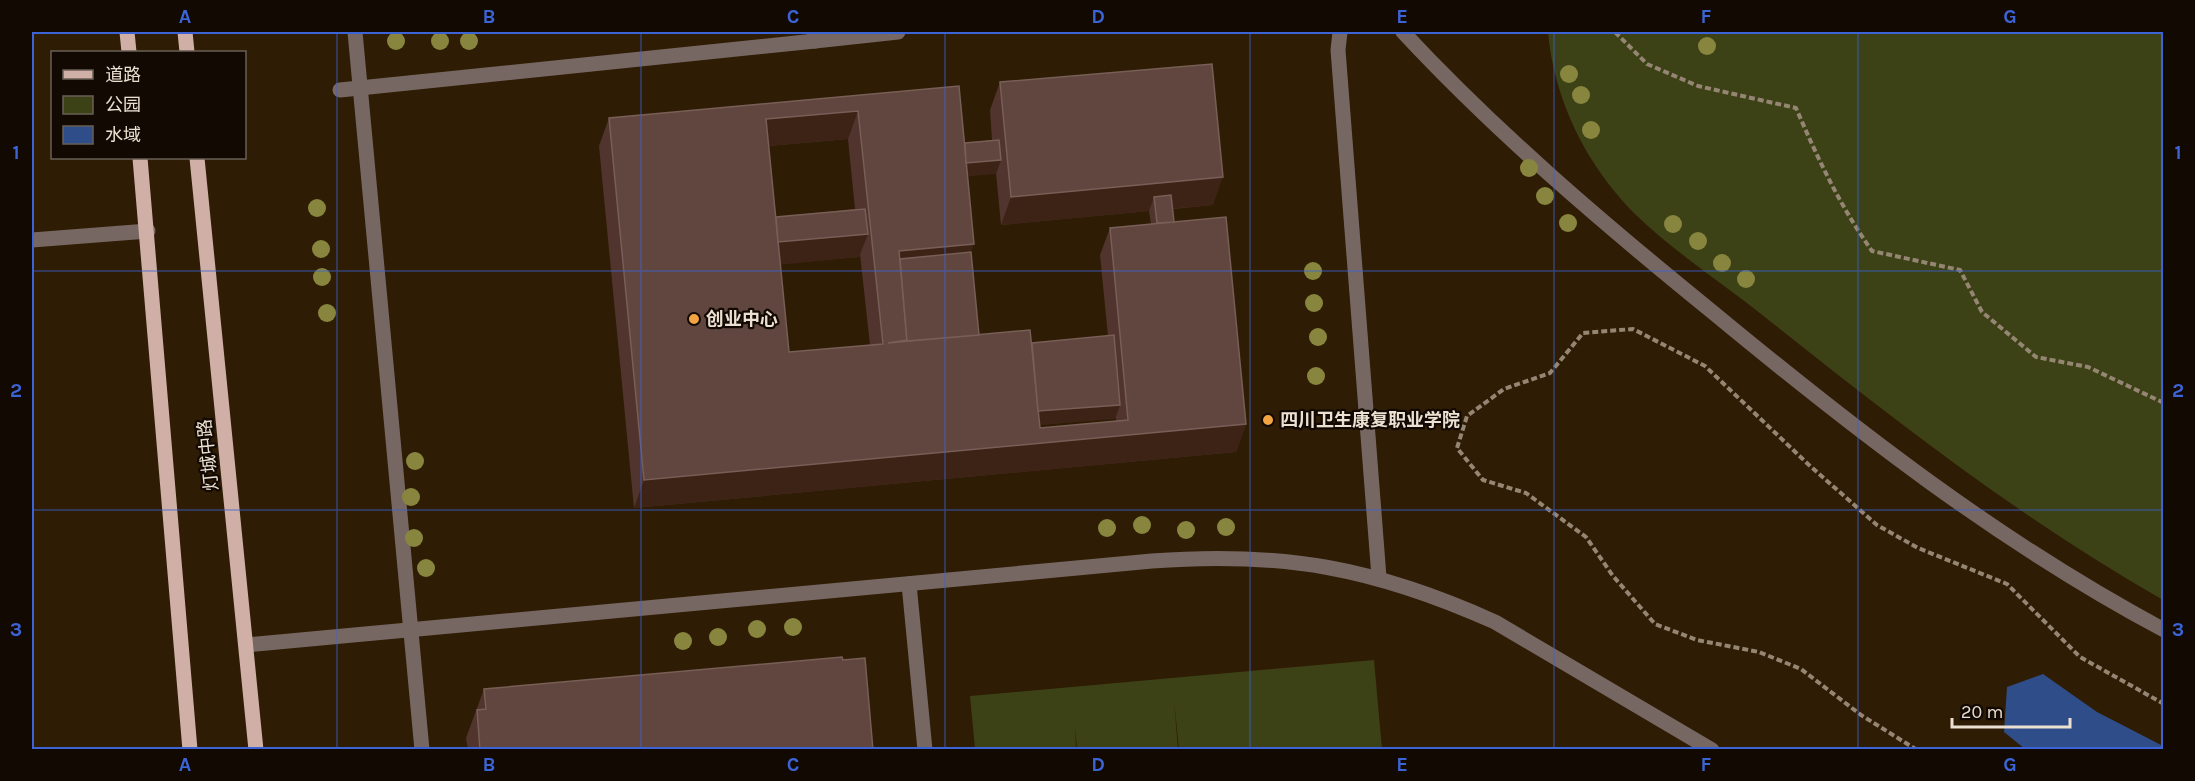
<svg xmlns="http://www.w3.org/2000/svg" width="2195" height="781" font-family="Karla,'Noto Sans SC',sans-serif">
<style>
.green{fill:#3d4116}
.water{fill:#2f4e89}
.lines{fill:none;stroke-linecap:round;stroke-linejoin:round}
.path{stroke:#958674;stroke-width:4;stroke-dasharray:6 3;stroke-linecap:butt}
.minor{stroke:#776763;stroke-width:15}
.major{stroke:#cfafa6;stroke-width:15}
.tree{fill:#88863e}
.wall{fill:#51342d;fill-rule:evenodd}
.shaded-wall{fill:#3c2315}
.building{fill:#61463f;stroke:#775e56;stroke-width:1.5;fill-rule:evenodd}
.grid{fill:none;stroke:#3c64d7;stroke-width:1.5;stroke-opacity:0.55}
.poi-dot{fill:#f3a442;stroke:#110902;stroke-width:2}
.labels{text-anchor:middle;stroke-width:4.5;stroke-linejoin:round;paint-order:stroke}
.poi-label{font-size:18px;font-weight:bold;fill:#ece0d2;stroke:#110902;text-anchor:start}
.street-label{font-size:18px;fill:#ece0d2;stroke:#110902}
.neatline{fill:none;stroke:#3c64d7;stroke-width:2}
.grid-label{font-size:20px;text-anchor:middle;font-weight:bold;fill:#3c64d7}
</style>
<rect width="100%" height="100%" fill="#2f1c04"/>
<g class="green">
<path d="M 1548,32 L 2163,32 L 2163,600 C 2018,517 1892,418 1761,314 C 1716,278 1650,236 1615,192 C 1578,147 1553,90 1548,32 Z"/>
<path d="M 1374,660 L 1382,749 L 1179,749 L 1174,701 L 1178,749 L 1077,749 L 1075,727 L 1076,749 L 975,749 L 970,696 Z"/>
</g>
<path class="water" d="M 2043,674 L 2097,712 L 2163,746 L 2163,749 L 2025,749 L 2004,732 L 2007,687 Z"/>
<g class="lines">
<g class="path">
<path d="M 1615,32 L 1647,64 L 1698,86 L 1796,108 C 1818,159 1840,206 1872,251 L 1960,270 L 1982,312 L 2036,357 L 2088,367 L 2164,403"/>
<path d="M 1917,750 L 1861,715 L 1801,669 L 1759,652 L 1697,640 L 1655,624 L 1613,576 L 1586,537 L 1526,493 L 1483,480 L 1457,448 L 1467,416 L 1504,389 L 1550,373 L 1583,333 L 1633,329 L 1705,366 L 1809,465 L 1877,525 L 1918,548 L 2007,584 L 2080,657 L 2164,704"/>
</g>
<g class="minor">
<path d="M 355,32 L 422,750"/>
<path d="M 1340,32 L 1338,50 L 1379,577"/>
<path d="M 1403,32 C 1497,133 1603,223 1710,310 C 1854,429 1999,542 2164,630"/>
<path d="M 815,41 L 898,32"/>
<path d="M 340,90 L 815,41 L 814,32"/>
<path d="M 32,240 L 148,231"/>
<path d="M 909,584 L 925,750"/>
<path d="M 246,645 L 1152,561 C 1283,551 1375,568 1495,622 L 1712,750"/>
</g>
<g class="major">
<path d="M 127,32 L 129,52"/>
<path d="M 185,32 L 187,52"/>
<path d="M 140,158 L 190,750"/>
<path d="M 197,158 L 256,750"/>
</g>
</g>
<g class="tree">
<circle cx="396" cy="41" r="9"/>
<circle cx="440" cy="41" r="9"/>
<circle cx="469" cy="41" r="9"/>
<circle cx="1707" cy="46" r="9"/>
<circle cx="1569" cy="74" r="9"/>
<circle cx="1581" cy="95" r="9"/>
<circle cx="1591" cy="130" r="9"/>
<circle cx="1529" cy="168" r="9"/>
<circle cx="1545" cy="196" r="9"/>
<circle cx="317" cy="208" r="9"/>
<circle cx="1568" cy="223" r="9"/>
<circle cx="1673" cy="224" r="9"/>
<circle cx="1698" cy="241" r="9"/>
<circle cx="321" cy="249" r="9"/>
<circle cx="1722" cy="263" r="9"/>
<circle cx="1313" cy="271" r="9"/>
<circle cx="322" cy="277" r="9"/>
<circle cx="1746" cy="279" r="9"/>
<circle cx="1314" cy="303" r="9"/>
<circle cx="327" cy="313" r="9"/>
<circle cx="1318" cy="337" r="9"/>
<circle cx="1316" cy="376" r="9"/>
<circle cx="415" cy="461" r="9"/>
<circle cx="411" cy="497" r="9"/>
<circle cx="1142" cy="525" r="9"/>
<circle cx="1226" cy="527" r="9"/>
<circle cx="1107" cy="528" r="9"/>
<circle cx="1186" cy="530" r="9"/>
<circle cx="414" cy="538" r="9"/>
<circle cx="426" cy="568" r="9"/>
<circle cx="793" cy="627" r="9"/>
<circle cx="757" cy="629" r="9"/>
<circle cx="718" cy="637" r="9"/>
<circle cx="683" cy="641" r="9"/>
</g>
<g class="wall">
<path d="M 1000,82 L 1213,205 L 1173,209 L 1174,222 L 1246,424 L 1236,452 L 634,508 L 599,146 L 609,118 L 959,86 L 965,143 L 992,140 L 990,110 ZM 848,139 L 855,209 L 776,217 L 769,146 ZM 996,173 L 1001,225 L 1149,211 L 1151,224 L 1110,228 L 1100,255 L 1108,336 L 1032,343 L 979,335 L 971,252 L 968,176 ZM 860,254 L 870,345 L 789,352 L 780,264 L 859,257 ZM 1116,418 L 1116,421 L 1040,428 L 1039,425 Z"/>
<path d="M 484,689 L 873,750 L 468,750 L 466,738 Z"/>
</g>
<g class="shaded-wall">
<path d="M 858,111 L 848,139 L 756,147 L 766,119 Z"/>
<path d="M 1001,160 L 996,174 L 956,177 L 961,163 Z"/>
<path d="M 1223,177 L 1213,205 L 1156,210 L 1154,197 L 1149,211 L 1001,225 L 1011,197 Z"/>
<path d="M 868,234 L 859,257 L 767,266 L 776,242 Z"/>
<path d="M 974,244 L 964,271 L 896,259 L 899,251 Z"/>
<path d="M 1120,405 L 1115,419 L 1027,426 L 1032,412 Z"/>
<path d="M 1246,424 L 1236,452 L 634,508 L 644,480 Z"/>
</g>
<g class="building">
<path d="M 1212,64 L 1223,177 L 1011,197 L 1000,82 Z"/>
<path d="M 959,86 L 974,244 L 899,251 L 907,340 L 888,343 L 1030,330 L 1040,428 L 1128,420 L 1110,228 L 1226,217 L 1246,424 L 644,480 L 609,118 ZM 858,111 L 883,344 L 789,352 L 766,119 Z"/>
<path d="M 999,140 L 1001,160 L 966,163 L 965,143 Z"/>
<path d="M 1171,195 L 1174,222 L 1157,223 L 1154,197 Z"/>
<path d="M 865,209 L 868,234 L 778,242 L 776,217 Z"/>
<path d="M 971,252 L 979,335 L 907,341 L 900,259 Z"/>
<path d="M 1114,335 L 1120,405 L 1038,411 L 1032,343 Z"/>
<path d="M 842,657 L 843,660 L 865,658 L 873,750 L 480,750 L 477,710 L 486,709 L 484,689 Z"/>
</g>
<path class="grid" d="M 337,32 L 337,750M 641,32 L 641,750M 945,32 L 945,750M 1250,32 L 1250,750M 1554,32 L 1554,750M 1858,32 L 1858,750M 32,271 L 2164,271M 32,510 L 2164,510"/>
<g class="poi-dot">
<circle cx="694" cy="319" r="6"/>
<circle cx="1268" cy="420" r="6"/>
</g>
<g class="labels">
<g class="poi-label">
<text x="706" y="325">创业中心</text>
<text x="1280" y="426">四川卫生康复职业学院</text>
</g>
<g class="street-label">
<text transform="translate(208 455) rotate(-96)" y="6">灯城中路</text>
</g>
</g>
<rect width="2195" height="781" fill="none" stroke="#110902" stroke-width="66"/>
<rect x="51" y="51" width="195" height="108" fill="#110902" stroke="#695f55" stroke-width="1.5"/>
<rect x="63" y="70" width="30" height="9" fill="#cfafa6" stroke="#695f55" stroke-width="1.5"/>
<text x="105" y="81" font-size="18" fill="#ece0d2">道路</text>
<rect x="63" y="96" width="30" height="18" fill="#3d4116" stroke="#695f55" stroke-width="1.5"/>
<text x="105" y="111" font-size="18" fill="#ece0d2">公园</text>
<rect x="63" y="126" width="30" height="18" fill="#2f4e89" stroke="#695f55" stroke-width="1.5"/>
<text x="105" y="141" font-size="18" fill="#ece0d2">水域</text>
<path d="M1952 718v9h118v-9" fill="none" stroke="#ece0d2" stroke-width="3"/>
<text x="1961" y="718" font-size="18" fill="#ece0d2" stroke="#110902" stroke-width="4.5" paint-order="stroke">20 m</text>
<rect x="33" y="33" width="2129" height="715" class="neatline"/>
<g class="grid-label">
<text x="185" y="23">A</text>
<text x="489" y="23">B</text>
<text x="793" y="23">C</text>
<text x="1098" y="23">D</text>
<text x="1402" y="23">E</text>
<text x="1706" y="23">F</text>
<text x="2010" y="23">G</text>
<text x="16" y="159">1</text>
<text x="2178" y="159">1</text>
<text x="16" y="397">2</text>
<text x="2178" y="397">2</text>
<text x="16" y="636">3</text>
<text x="2178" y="636">3</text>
<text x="185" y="771">A</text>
<text x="489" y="771">B</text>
<text x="793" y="771">C</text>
<text x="1098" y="771">D</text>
<text x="1402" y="771">E</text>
<text x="1706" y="771">F</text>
<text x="2010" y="771">G</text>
</g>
</svg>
